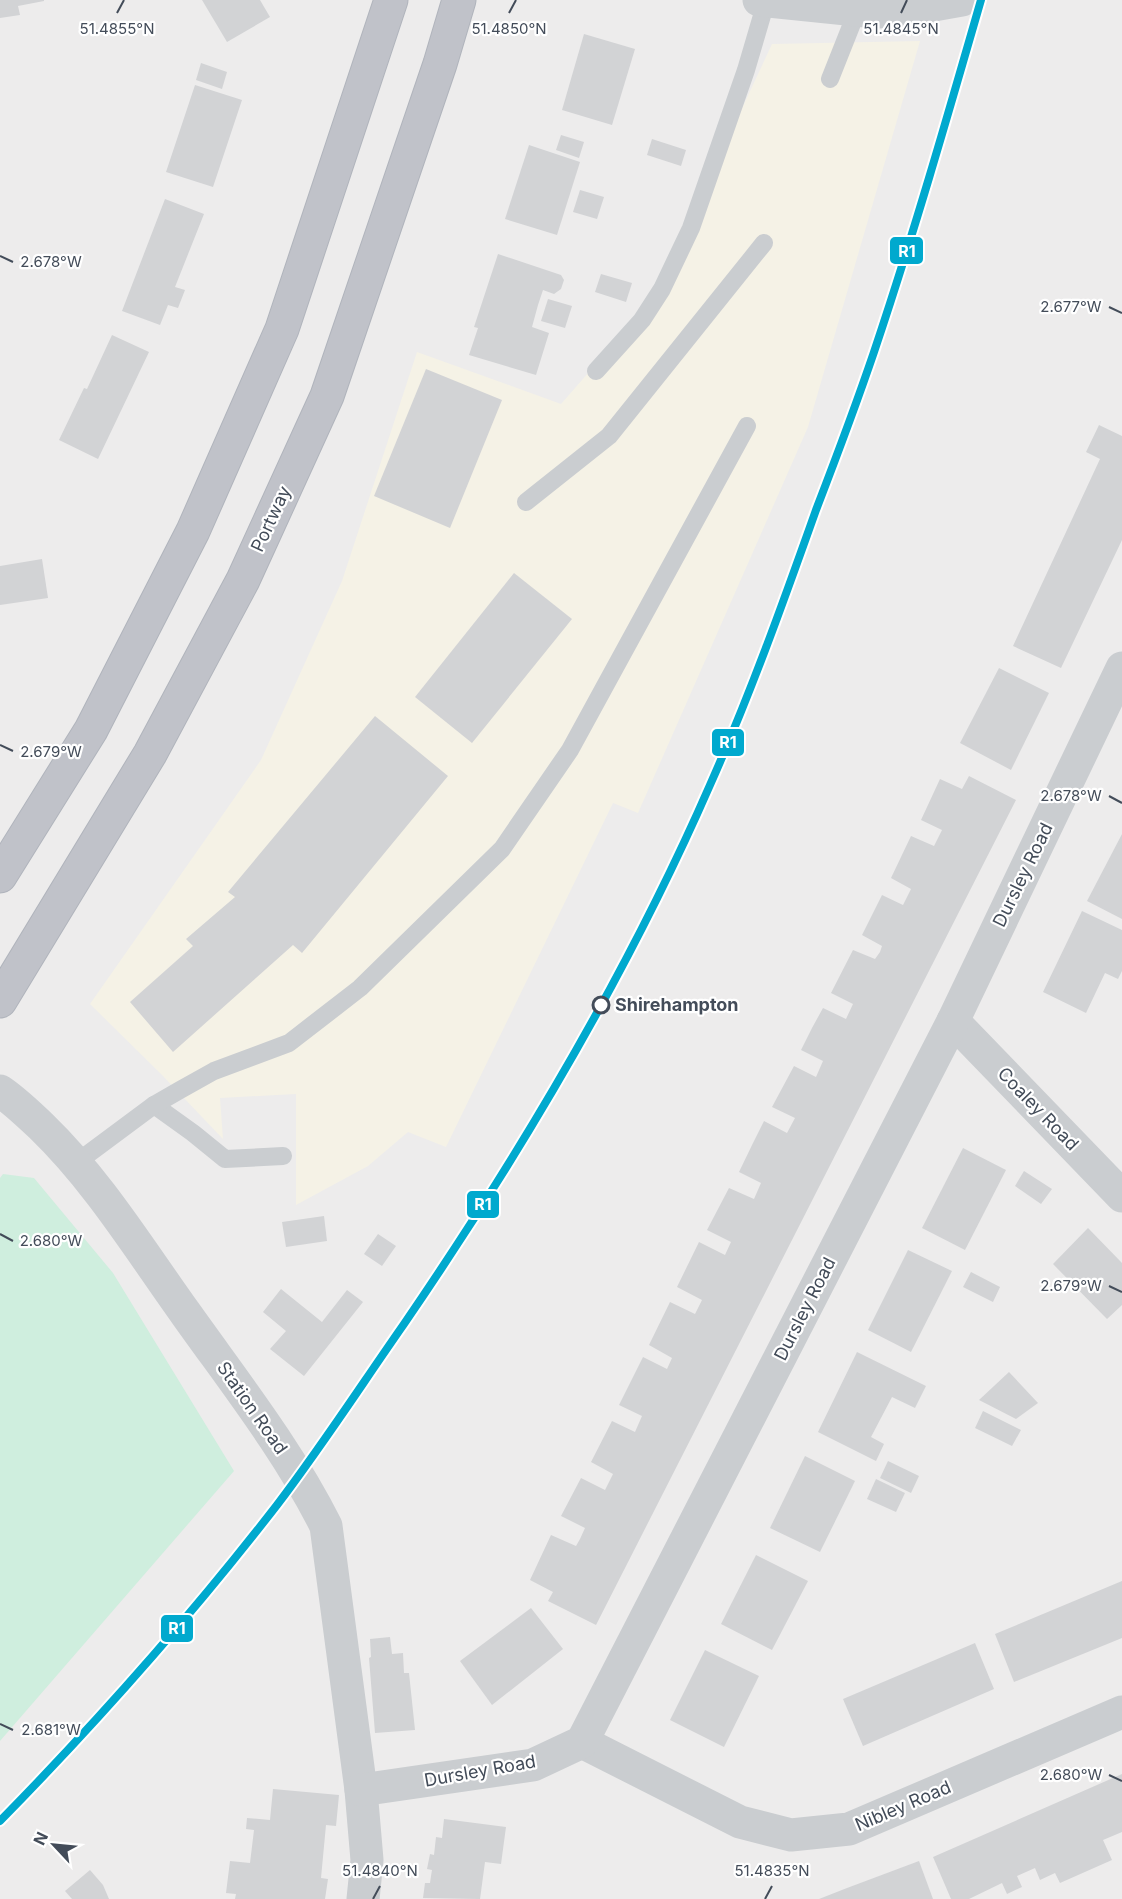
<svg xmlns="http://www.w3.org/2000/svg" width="1122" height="1899" font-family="Inter,sans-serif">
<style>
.commercial{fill:#f5f2e6}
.green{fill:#cfeede}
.building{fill:#d2d3d5}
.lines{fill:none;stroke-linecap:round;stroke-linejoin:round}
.trunk-casing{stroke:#b0b4bc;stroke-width:35}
.service{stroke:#cacdd0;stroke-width:18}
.minor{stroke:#cacdd0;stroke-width:33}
.trunk{stroke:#c0c2c9;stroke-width:33}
.rail-1-casing{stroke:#fff;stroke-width:12}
.rail-1{stroke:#00a9ce;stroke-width:8}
.ticks{fill:none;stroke:#434c59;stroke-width:2}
.stop-dot{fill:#fff;stroke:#434c59;stroke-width:3}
.labels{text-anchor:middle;stroke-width:4.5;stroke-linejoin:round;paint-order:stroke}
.street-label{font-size:18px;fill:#434c59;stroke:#fff}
.stop-label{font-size:18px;font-weight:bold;fill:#434c59;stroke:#fff;text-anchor:start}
.ticks-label{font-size:15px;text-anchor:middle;fill:#434c59;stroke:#fff;stroke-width:4.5;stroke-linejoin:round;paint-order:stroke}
.line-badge{stroke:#fff;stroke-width:2}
.badge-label{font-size:16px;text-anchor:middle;font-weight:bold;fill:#fff}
</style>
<rect width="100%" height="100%" fill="#edecec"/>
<path class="commercial" d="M 920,41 L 808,427 L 638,813 L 613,803 L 446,1147 L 408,1132 L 368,1166 L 296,1205 L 296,1094 L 220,1098 L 223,1139 L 162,1075 L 90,1004 L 261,760 L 342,581 L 417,352 L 561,404 L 653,299 L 772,44 Z"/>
<path class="green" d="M 3,1174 L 34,1178 L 113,1273 L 234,1471 L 0,1741 L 0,1178 Z"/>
<g class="building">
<path d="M 0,0 L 44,0 L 44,1 L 18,6 L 20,15 L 0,18 Z"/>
<path d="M 202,0 L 260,0 L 270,17 L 227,42 Z"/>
<path d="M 584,34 L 635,49 L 612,125 L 562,110 Z"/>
<path d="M 201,63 L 227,72 L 222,89 L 196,80 Z"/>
<path d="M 195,85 L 242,100 L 213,187 L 166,172 Z"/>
<path d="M 561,135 L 584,142 L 579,158 L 556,150 Z"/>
<path d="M 652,139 L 686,150 L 681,166 L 647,155 Z"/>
<path d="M 529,145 L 580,162 L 557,235 L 505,219 Z"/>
<path d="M 580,190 L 604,197 L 597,219 L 573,212 Z"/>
<path d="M 165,199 L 204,214 L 175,287 L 185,290 L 178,308 L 168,305 L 160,325 L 122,311 Z"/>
<path d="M 498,254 L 561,275 L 564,280 L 561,289 L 554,294 L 543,290 L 538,305 L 532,327 L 549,333 L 536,375 L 469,355 L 478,328 L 474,327 Z"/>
<path d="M 601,274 L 632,283 L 626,302 L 595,292 Z"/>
<path d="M 548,299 L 572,306 L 565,328 L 541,321 Z"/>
<path d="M 112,335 L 149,352 L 98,459 L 59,440 L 84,388 L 87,389 Z"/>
<path d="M 426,369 L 502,400 L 450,528 L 374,496 Z"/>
<path d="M 1099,425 L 1122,436 L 1122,540 L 1061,668 L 1013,646 L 1100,459 L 1086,452 Z"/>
<path d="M 42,559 L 48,598 L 0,605 L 0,566 Z"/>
<path d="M 514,573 L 572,619 L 472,743 L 415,697 Z"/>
<path d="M 999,668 L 1049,693 L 1011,770 L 960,743 Z"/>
<path d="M 375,716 L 448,776 L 302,953 L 293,945 L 173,1052 L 130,1002 L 193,946 L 186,939 L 235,897 L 228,892 Z"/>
<path d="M 969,776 L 1016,800 L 596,1625 L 548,1601 L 553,1592 L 530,1580 L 551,1535 L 576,1546 L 580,1539 L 585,1528 L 561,1516 L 581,1478 L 605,1490 L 613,1474 L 591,1462 L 612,1421 L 635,1432 L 642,1416 L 619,1405 L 643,1357 L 667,1369 L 672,1358 L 649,1345 L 670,1302 L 695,1314 L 702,1300 L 677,1287 L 699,1242 L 725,1255 L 731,1242 L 707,1230 L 729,1188 L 754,1199 L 761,1183 L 739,1172 L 753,1143 L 764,1121 L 787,1133 L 795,1118 L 772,1107 L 794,1066 L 816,1077 L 823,1061 L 801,1050 L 812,1028 L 823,1008 L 846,1019 L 853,1004 L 831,993 L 853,950 L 875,959 L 880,952 L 882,946 L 862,935 L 882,895 L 903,905 L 911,889 L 891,878 L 911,836 L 934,846 L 942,830 L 921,820 L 940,779 L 962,789 Z"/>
<path d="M 1122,834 L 1122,919 L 1087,901 Z"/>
<path d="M 1082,911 L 1122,930 L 1122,971 L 1118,979 L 1105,973 L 1086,1013 L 1043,992 Z"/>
<path d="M 963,1148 L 1006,1170 L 965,1250 L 922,1228 Z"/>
<path d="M 1024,1171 L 1052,1189 L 1041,1204 L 1015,1186 Z"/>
<path d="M 324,1216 L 327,1241 L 286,1247 L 282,1222 Z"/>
<path d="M 1088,1228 L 1122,1263 L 1122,1305 L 1107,1319 L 1053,1264 Z"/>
<path d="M 378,1234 L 396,1246 L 382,1266 L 364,1254 Z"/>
<path d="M 908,1250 L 952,1271 L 911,1352 L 868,1330 Z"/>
<path d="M 971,1272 L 1000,1287 L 993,1302 L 963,1287 Z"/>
<path d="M 281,1289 L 322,1322 L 347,1290 L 363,1302 L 304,1376 L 270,1349 L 286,1331 L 263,1312 Z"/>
<path d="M 857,1352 L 926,1386 L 915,1408 L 892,1397 L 871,1437 L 884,1444 L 876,1461 L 818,1432 Z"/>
<path d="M 1009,1372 L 1038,1403 L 1016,1419 L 979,1400 Z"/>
<path d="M 983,1411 L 1021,1430 L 1012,1446 L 975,1428 Z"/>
<path d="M 805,1456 L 855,1481 L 820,1552 L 770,1528 Z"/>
<path d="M 888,1461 L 919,1476 L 911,1493 L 880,1478 Z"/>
<path d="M 876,1479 L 905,1493 L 896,1512 L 867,1499 Z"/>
<path d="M 756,1555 L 808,1581 L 772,1650 L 721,1624 Z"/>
<path d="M 1122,1581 L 1122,1638 L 1014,1682 L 995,1634 Z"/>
<path d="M 531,1608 L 563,1649 L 492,1705 L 460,1661 Z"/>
<path d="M 390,1637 L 392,1654 L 403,1653 L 404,1673 L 409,1673 L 415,1730 L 375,1733 L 369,1658 L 371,1657 L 370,1639 Z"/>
<path d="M 975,1643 L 994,1689 L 863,1746 L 843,1699 Z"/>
<path d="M 705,1650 L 759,1676 L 724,1747 L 670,1720 Z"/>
<path d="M 1122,1774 L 1122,1832 L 1103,1840 L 1112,1860 L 1060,1883 L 1055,1873 L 1040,1880 L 1035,1868 L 1017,1876 L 1022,1887 L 1007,1894 L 1002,1883 L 969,1899 L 951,1899 L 933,1857 Z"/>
<path d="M 273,1789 L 339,1795 L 336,1826 L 326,1825 L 321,1878 L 328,1879 L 325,1899 L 235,1899 L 236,1894 L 226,1893 L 230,1861 L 250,1863 L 254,1830 L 246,1829 L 247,1818 L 270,1820 Z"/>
<path d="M 444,1819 L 506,1827 L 501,1864 L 485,1862 L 480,1899 L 423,1898 L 425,1883 L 430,1883 L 431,1876 L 432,1870 L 427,1869 L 430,1854 L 434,1855 L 436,1837 L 442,1838 Z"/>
<path d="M 919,1861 L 933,1899 L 819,1899 L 847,1888 Z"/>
<path d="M 90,1870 L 103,1885 L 109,1899 L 72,1899 L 65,1891 Z"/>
</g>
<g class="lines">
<g class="trunk-casing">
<g id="trunk">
<path d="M 0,876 L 91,730 L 193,531 L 282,329 L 391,0"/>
<path d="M 0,1001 L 150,754 L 243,580 L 327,396 L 440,64 L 459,0"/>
</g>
</g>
<g class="service">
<path d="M 830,79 L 857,11"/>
<path d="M 596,371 L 642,320 L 662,289 L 691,228 L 746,70 L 766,2"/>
<path d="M 526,502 L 609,436 L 764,243"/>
<path d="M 154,1105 L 193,1133 L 225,1159 L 283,1156"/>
<path d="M 76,1163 L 154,1105 L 180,1090 L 214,1071 L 289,1043 L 360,988 L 502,849 L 570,750 L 747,426"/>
</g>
<g class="minor">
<path d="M 759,0 L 876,12 L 900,11 L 962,0"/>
<path d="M 953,1021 L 1122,1196"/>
<path d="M 0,1091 C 15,1101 28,1114 41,1126 C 98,1181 140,1250 186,1314 C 235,1383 288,1450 326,1526 L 361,1790 L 367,1860 L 363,1899"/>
<path d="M 582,1742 L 740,1822 L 791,1835 L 849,1829 L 1122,1712"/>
<path d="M 361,1790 L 533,1765 L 582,1742 L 953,1021 L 1122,668"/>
</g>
<use href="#trunk" class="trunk"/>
<g class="rail-1-casing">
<path id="rail-1" d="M 0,1821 C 98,1721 191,1616 277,1505 C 322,1446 362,1384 404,1324 C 521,1153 627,975 710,785 C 750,695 783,603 816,510 C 836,458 856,405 874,352 C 913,236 947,118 981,0"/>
</g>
<use href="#rail-1" class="rail-1"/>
</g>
<path class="ticks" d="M 117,13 L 124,0M 509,13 L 516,0M 901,13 L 907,0M 0,256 L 13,262M 1109,307 L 1122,313M 0,745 L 13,751M 1109,796 L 1122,803M 0,1234 L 13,1241M 1109,1286 L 1122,1292M 0,1724 L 13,1730M 1109,1775 L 1122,1781M 373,1899 L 380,1886M 765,1899 L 772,1886"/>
<circle class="stop-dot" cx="601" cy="1005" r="8"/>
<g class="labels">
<g class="street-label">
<text transform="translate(271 519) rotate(-65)" y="6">Portway</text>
<text transform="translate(1023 875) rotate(-64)" y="6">Dursley Road</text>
<text transform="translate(1038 1109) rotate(46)" y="6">Coaley Road</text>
<text transform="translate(805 1309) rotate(-63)" y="6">Dursley Road</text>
<text transform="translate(252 1408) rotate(55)" y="6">Station Road</text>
<text transform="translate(480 1771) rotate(-10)" y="6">Dursley Road</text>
<text transform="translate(903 1806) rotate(-23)" y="6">Nibley Road</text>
</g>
<g class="stop-label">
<text x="615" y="1011">Shirehampton</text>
</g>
</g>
<g class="ticks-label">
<text x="117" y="34">51.4855°N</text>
<text x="509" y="34">51.4850°N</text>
<text x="901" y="34">51.4845°N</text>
<text x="51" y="267">2.678°W</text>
<text x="1071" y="312">2.677°W</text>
<text x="51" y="757">2.679°W</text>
<text x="1071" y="801">2.678°W</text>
<text x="51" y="1246">2.680°W</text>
<text x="1071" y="1291">2.679°W</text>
<text x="51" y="1735">2.681°W</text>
<text x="1071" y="1780">2.680°W</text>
<text x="380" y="1876">51.4840°N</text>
<text x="772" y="1876">51.4835°N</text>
</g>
<g class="line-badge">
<rect x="889" y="236" width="35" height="29" rx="6" fill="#00a9ce"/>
<rect x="711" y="728" width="34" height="29" rx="6" fill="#00a9ce"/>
<rect x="466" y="1190" width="34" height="29" rx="6" fill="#00a9ce"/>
<rect x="160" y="1614" width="34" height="29" rx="6" fill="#00a9ce"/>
</g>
<g class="badge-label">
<text x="907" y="257">R1</text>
<text x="728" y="748">R1</text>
<text x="483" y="1210">R1</text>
<text x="177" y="1634">R1</text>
</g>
<g transform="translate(54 1845) rotate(296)" stroke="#ffffff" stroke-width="4.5" paint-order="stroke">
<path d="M0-4.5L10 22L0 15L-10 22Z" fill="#434c59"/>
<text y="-9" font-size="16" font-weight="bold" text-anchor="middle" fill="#434c59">N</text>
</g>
</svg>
